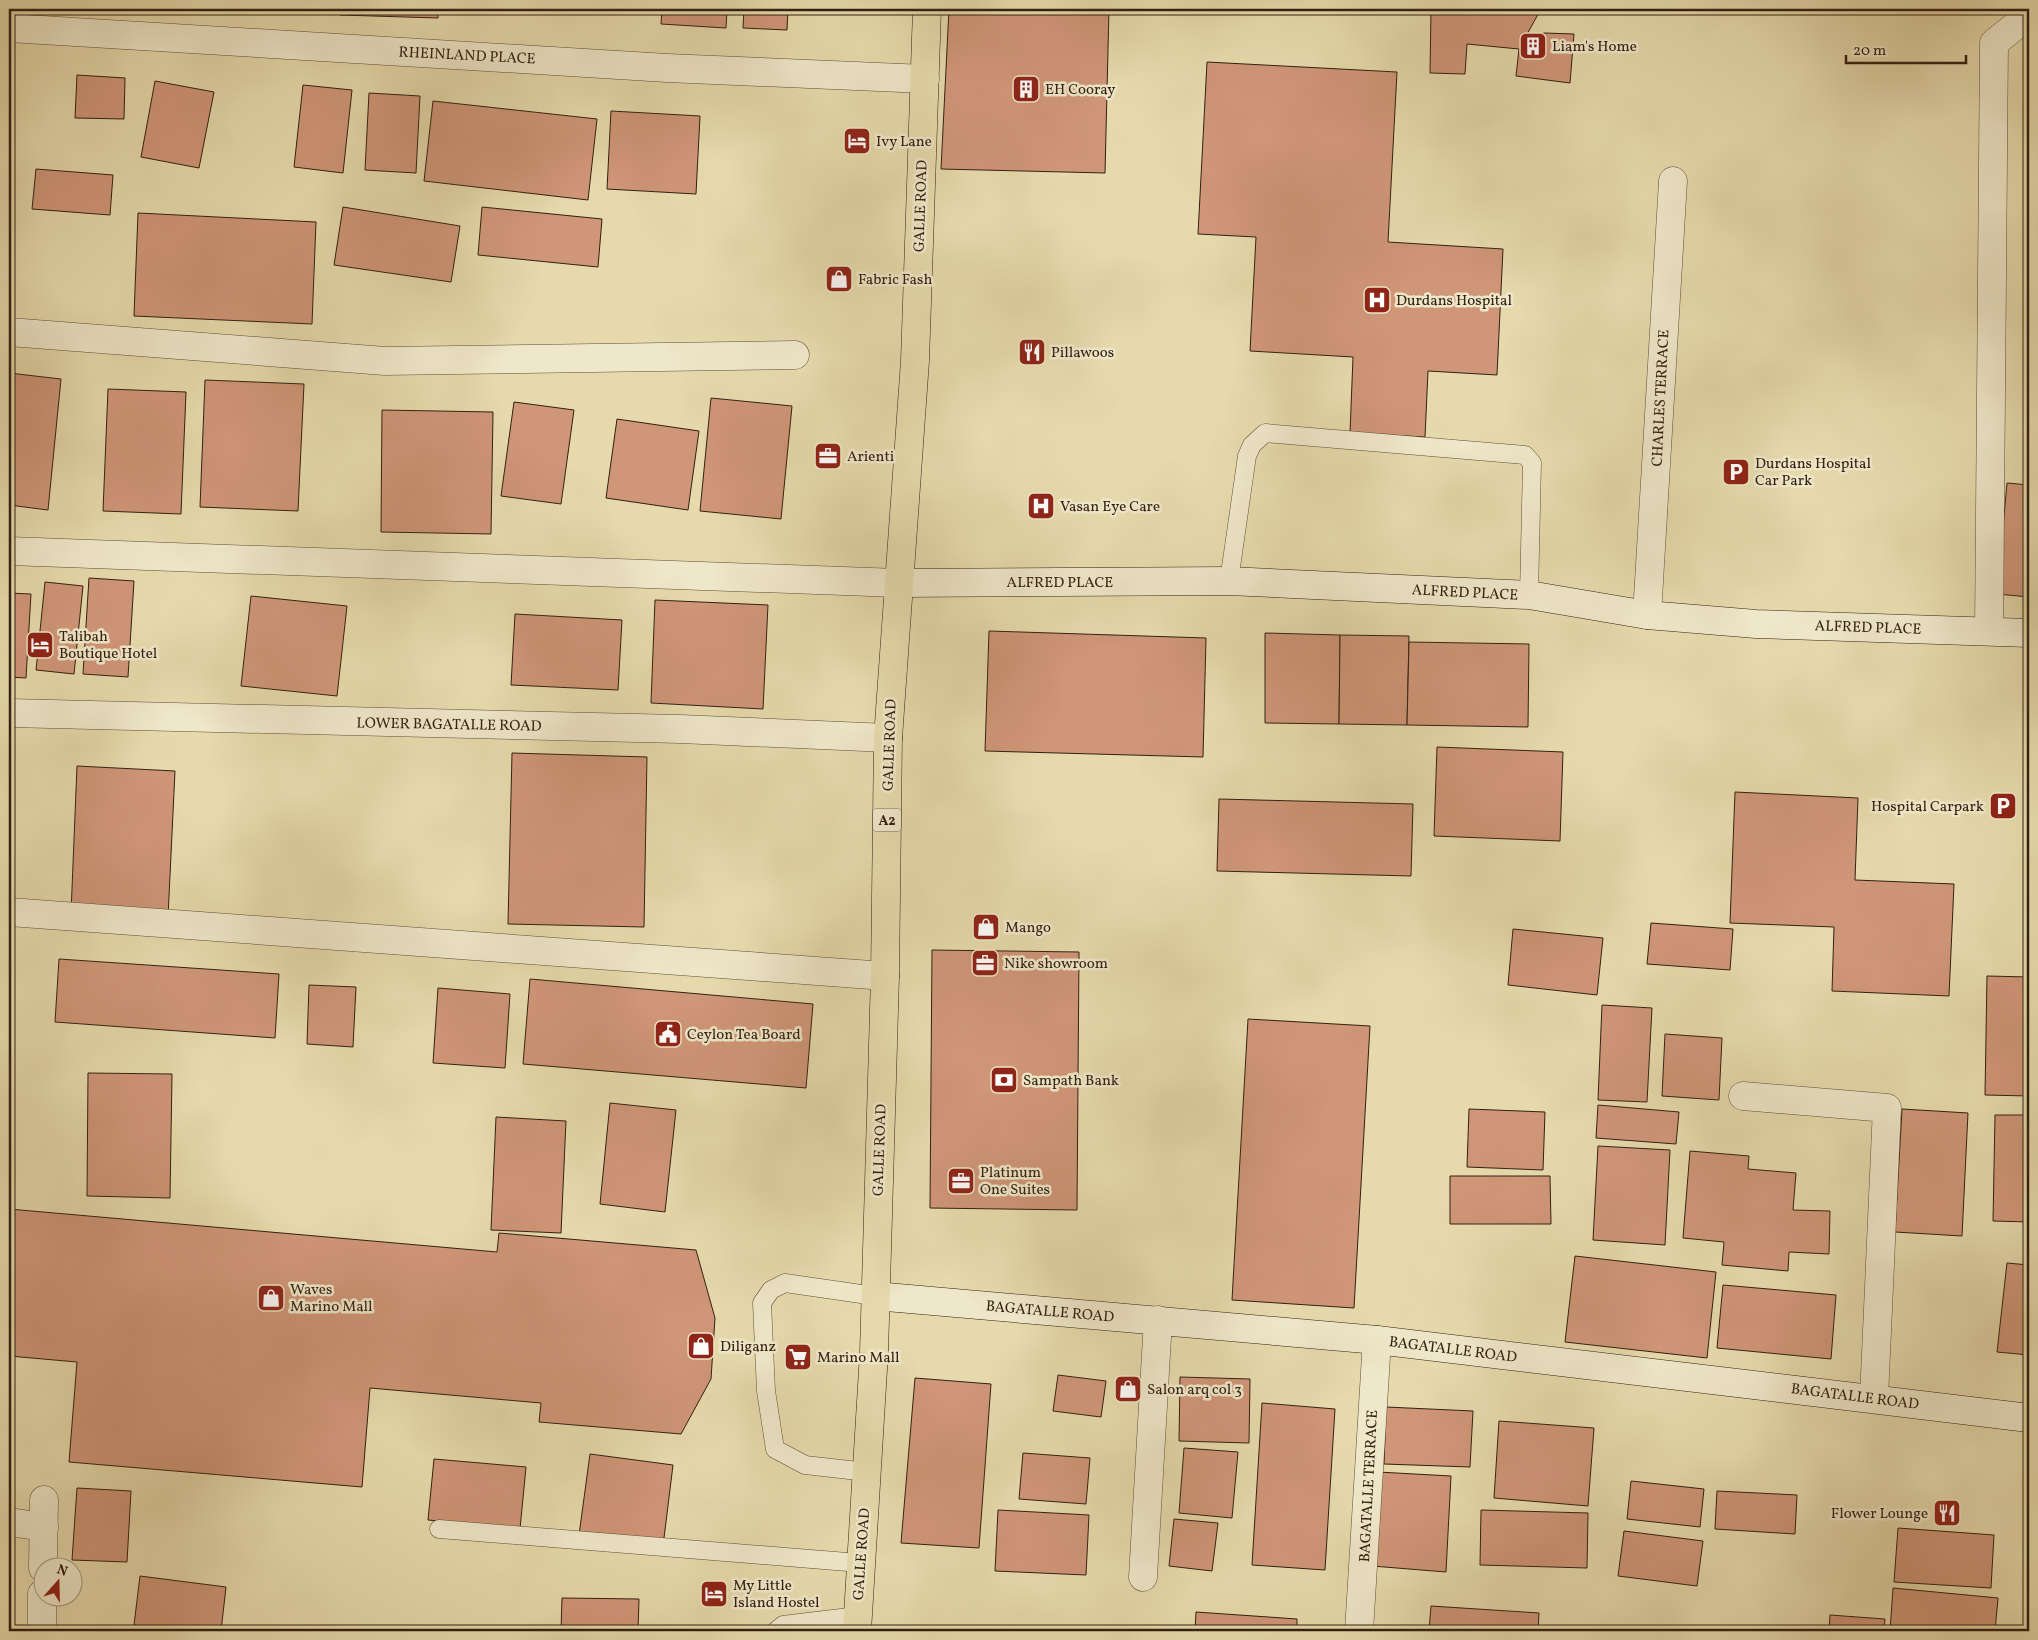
<svg xmlns="http://www.w3.org/2000/svg" width="2038" height="1640" font-family="Vollkorn,serif">
<style>
.building{fill:#cf9678;stroke:#322011}
.lines{fill:none;stroke-linecap:round;stroke-linejoin:round}
.lane-casing{stroke:#5f4e38;stroke-width:19}
.street-casing{stroke:#5f4e38;stroke-width:29}
.secondary-casing{stroke:#322011;stroke-width:29}
.highway-casing{stroke:#322011;stroke-width:29}
.lane{stroke:#efe7c9;stroke-width:18}
.street{stroke:#efe7c9;stroke-width:28}
.secondary{stroke:#efe7c9;stroke-width:28}
.highway{stroke:#e6daac;stroke-width:28}
.labels{text-anchor:middle;stroke-width:5;stroke-linejoin:round;paint-order:stroke}
.shield{fill:#efe7c9;stroke:#6b5c48;stroke-width:1}
.shield-label{font-size:14px;font-weight:bold;fill:#322011}
.poi-label{font-size:15px;fill:#322011;stroke:#efe7c9;text-anchor:start}
.street-label{font-size:15px;fill:#322011;stroke:#efe7c9}
</style>
<rect width="100%" height="100%" fill="#e6daac"/>
<filter id="stains"><feTurbulence type="fractalNoise" baseFrequency=".004" numOctaves="4"/><feColorMatrix values="0 0 0 0 .2 0 0 0 0 .09 0 0 0 0 .02 0 0 0 .5 -.17"/></filter>
<radialGradient id="worn" r=".72"><stop offset=".6" stop-color="#630" stop-opacity="0"/><stop offset="1" stop-color="#630" stop-opacity=".3"/></radialGradient>
<g class="building">
<path d="M 340,9 L 438,9 L 438,18 L 340,15 Z"/>
<path d="M 662,9 L 727,9 L 726,28 L 661,24 Z"/>
<path d="M 744,9 L 788,9 L 787,30 L 743,28 Z"/>
<path d="M 949,9 L 1109,9 L 1105,173 L 941,169 Z"/>
<path d="M 1431,9 L 1541,9 L 1526,36 L 1545,33 L 1574,34 L 1570,83 L 1516,76 L 1519,49 L 1467,44 L 1465,74 L 1430,73 Z"/>
<path d="M 1207,62 L 1397,72 L 1388,242 L 1503,249 L 1497,375 L 1428,371 L 1425,437 L 1350,433 L 1353,357 L 1250,351 L 1256,237 L 1198,234 Z"/>
<path d="M 77,75 L 125,78 L 124,119 L 75,118 Z"/>
<path d="M 155,81 L 214,92 L 199,168 L 141,157 Z"/>
<path d="M 303,85 L 352,90 L 343,173 L 294,167 Z"/>
<path d="M 369,93 L 420,96 L 416,173 L 365,170 Z"/>
<path d="M 433,101 L 597,119 L 588,200 L 424,181 Z"/>
<path d="M 611,111 L 700,116 L 696,194 L 607,189 Z"/>
<path d="M 36,169 L 113,175 L 110,215 L 32,209 Z"/>
<path d="M 343,207 L 460,226 L 451,282 L 334,265 Z"/>
<path d="M 482,207 L 602,219 L 598,267 L 478,255 Z"/>
<path d="M 138,213 L 316,222 L 312,324 L 134,316 Z"/>
<path d="M 9,373 L 61,379 L 48,510 L 9,505 Z"/>
<path d="M 205,380 L 304,384 L 298,511 L 200,507 Z"/>
<path d="M 108,389 L 186,392 L 181,514 L 103,511 Z"/>
<path d="M 711,398 L 792,406 L 781,519 L 700,511 Z"/>
<path d="M 514,402 L 574,410 L 561,504 L 501,496 Z"/>
<path d="M 382,410 L 493,412 L 491,534 L 381,532 Z"/>
<path d="M 617,419 L 699,431 L 688,510 L 606,498 Z"/>
<path d="M 2007,483 L 2029,485 L 2029,597 L 1997,594 Z"/>
<path d="M 89,578 L 134,581 L 128,677 L 83,674 Z"/>
<path d="M 45,582 L 83,586 L 74,674 L 36,670 Z"/>
<path d="M 9,593 L 31,594 L 26,678 L 9,677 Z"/>
<path d="M 251,596 L 347,606 L 337,696 L 241,686 Z"/>
<path d="M 655,600 L 768,605 L 763,709 L 651,703 Z"/>
<path d="M 515,614 L 622,620 L 618,690 L 511,685 Z"/>
<path d="M 989,631 L 1206,638 L 1203,757 L 985,751 Z"/>
<path d="M 1265,633 L 1340,635 L 1339,724 L 1265,723 Z"/>
<path d="M 1340,635 L 1409,636 L 1407,725 L 1339,724 Z"/>
<path d="M 1409,642 L 1529,644 L 1528,727 L 1407,725 Z"/>
<path d="M 1437,747 L 1563,752 L 1560,841 L 1434,836 Z"/>
<path d="M 512,753 L 647,757 L 644,927 L 508,924 Z"/>
<path d="M 77,766 L 175,771 L 168,917 L 71,913 Z"/>
<path d="M 1735,792 L 1858,798 L 1855,880 L 1954,884 L 1949,996 L 1832,991 L 1834,927 L 1730,923 Z"/>
<path d="M 1219,799 L 1413,804 L 1411,876 L 1217,871 Z"/>
<path d="M 1651,923 L 1733,929 L 1730,970 L 1647,964 Z"/>
<path d="M 1513,929 L 1603,938 L 1597,995 L 1508,985 Z"/>
<path d="M 932,950 L 1079,952 L 1077,1210 L 930,1208 Z"/>
<path d="M 59,959 L 279,974 L 275,1038 L 55,1022 Z"/>
<path d="M 1987,976 L 2029,977 L 2029,1096 L 1985,1095 Z"/>
<path d="M 530,979 L 813,1004 L 806,1088 L 523,1064 Z"/>
<path d="M 309,985 L 356,987 L 353,1047 L 307,1044 Z"/>
<path d="M 438,988 L 510,994 L 505,1068 L 433,1063 Z"/>
<path d="M 1602,1005 L 1652,1008 L 1647,1102 L 1598,1100 Z"/>
<path d="M 1248,1019 L 1370,1026 L 1354,1308 L 1232,1300 Z"/>
<path d="M 1665,1034 L 1722,1038 L 1719,1100 L 1662,1096 Z"/>
<path d="M 88,1073 L 172,1074 L 170,1198 L 87,1196 Z"/>
<path d="M 610,1103 L 676,1110 L 665,1212 L 600,1204 Z"/>
<path d="M 1598,1105 L 1679,1112 L 1676,1144 L 1596,1138 Z"/>
<path d="M 1469,1109 L 1545,1112 L 1543,1170 L 1467,1167 Z"/>
<path d="M 1902,1109 L 1968,1113 L 1962,1236 L 1895,1232 Z"/>
<path d="M 1995,1115 L 2029,1115 L 2029,1222 L 1993,1221 Z"/>
<path d="M 496,1117 L 566,1121 L 561,1233 L 491,1230 Z"/>
<path d="M 1598,1146 L 1670,1150 L 1665,1245 L 1593,1240 Z"/>
<path d="M 1690,1151 L 1749,1156 L 1748,1169 L 1796,1173 L 1793,1210 L 1830,1211 L 1829,1254 L 1789,1252 L 1788,1271 L 1722,1265 L 1724,1242 L 1683,1238 Z"/>
<path d="M 1450,1176 L 1550,1176 L 1551,1224 L 1450,1224 Z"/>
<path d="M 9,1209 L 497,1252 L 499,1233 L 696,1250 L 715,1318 L 711,1379 L 681,1434 L 539,1422 L 541,1403 L 370,1388 L 362,1487 L 69,1462 L 77,1362 L 9,1356 Z"/>
<path d="M 1575,1256 L 1716,1272 L 1707,1358 L 1565,1342 Z"/>
<path d="M 2007,1263 L 2029,1265 L 2029,1355 L 1997,1352 Z"/>
<path d="M 1723,1285 L 1836,1295 L 1831,1359 L 1717,1348 Z"/>
<path d="M 1058,1375 L 1106,1381 L 1101,1417 L 1053,1411 Z"/>
<path d="M 1180,1377 L 1250,1379 L 1249,1443 L 1179,1441 Z"/>
<path d="M 915,1378 L 991,1384 L 979,1548 L 901,1543 Z"/>
<path d="M 1262,1403 L 1335,1409 L 1325,1570 L 1252,1565 Z"/>
<path d="M 1386,1407 L 1473,1411 L 1470,1467 L 1384,1464 Z"/>
<path d="M 1499,1421 L 1594,1428 L 1588,1506 L 1494,1498 Z"/>
<path d="M 1184,1448 L 1238,1452 L 1232,1518 L 1179,1513 Z"/>
<path d="M 1023,1453 L 1090,1458 L 1086,1504 L 1019,1499 Z"/>
<path d="M 590,1454 L 673,1465 L 663,1546 L 579,1535 Z"/>
<path d="M 434,1459 L 526,1467 L 520,1529 L 428,1520 Z"/>
<path d="M 1378,1472 L 1451,1476 L 1446,1572 L 1372,1566 Z"/>
<path d="M 1631,1481 L 1704,1489 L 1700,1527 L 1627,1519 Z"/>
<path d="M 77,1488 L 131,1491 L 127,1562 L 72,1560 Z"/>
<path d="M 1717,1491 L 1797,1495 L 1795,1534 L 1715,1529 Z"/>
<path d="M 998,1510 L 1089,1515 L 1086,1575 L 995,1571 Z"/>
<path d="M 1481,1510 L 1588,1513 L 1587,1568 L 1480,1565 Z"/>
<path d="M 1174,1519 L 1218,1523 L 1212,1571 L 1169,1566 Z"/>
<path d="M 1898,1528 L 1994,1535 L 1991,1588 L 1894,1582 Z"/>
<path d="M 1624,1531 L 1703,1541 L 1697,1586 L 1618,1576 Z"/>
<path d="M 140,1576 L 226,1587 L 221,1631 L 184,1631 L 134,1625 Z"/>
<path d="M 1893,1588 L 1998,1598 L 1995,1631 L 1890,1631 Z"/>
<path d="M 562,1598 L 639,1599 L 638,1631 L 561,1631 Z"/>
<path d="M 1431,1606 L 1539,1613 L 1538,1631 L 1429,1631 Z"/>
<path d="M 1196,1612 L 1297,1619 L 1297,1631 L 1195,1631 Z"/>
<path d="M 1830,1615 L 1885,1619 L 1884,1631 L 1829,1631 Z"/>
<path d="M 932,1629 L 994,1631 L 932,1631 Z"/>
</g>
<g class="lines">
<g class="lane-casing">
<g id="lane">
<path d="M 1229,581 L 1247,456 L 1252,445 L 1265,433 L 1525,455 L 1532,463 L 1529,595"/>
<path d="M 867,1472 L 805,1465 L 775,1449 L 766,1391 L 762,1303 L 771,1290 L 785,1283 L 875,1296"/>
<path d="M 439,1529 L 860,1563"/>
<path d="M 776,1631 L 783,1625 L 858,1616"/>
</g>
</g>
<g class="street-casing">
<g id="street">
<path d="M 9,28 L 667,68 L 925,79"/>
<path d="M 9,332 L 385,361 L 795,355"/>
<path d="M 9,551 L 898,583"/>
<path d="M 1647,615 L 1673,181"/>
<path d="M 1989,631 L 1994,43 L 2019,23 L 2029,22"/>
<path d="M 9,713 L 680,729 L 888,738"/>
<path d="M 9,912 L 885,976"/>
<path d="M 1743,1096 L 1887,1108 L 1874,1398"/>
<path d="M 9,1522 L 44,1527"/>
<path d="M 43,1568 L 44,1500"/>
<path d="M 1143,1577 L 1158,1320"/>
<path d="M 42,1631 L 42,1594"/>
<path d="M 1359,1631 L 1377,1340"/>
</g>
</g>
<g class="secondary-casing">
<g id="secondary">
<path d="M 898,583 L 1229,581 L 1529,595 L 1647,615 L 1756,624 L 2029,633"/>
<path d="M 875,1296 L 1377,1340 L 2029,1418"/>
</g>
</g>
<g class="highway-casing">
<path id="highway" d="M 857,1631 L 874,1353 L 885,976 L 888,738 L 915,361 L 927,9"/>
</g>
<use href="#lane" class="lane"/>
<use href="#street" class="street"/>
<use href="#secondary" class="secondary"/>
<use href="#highway" class="highway"/>
</g>
<defs>
<g id="building-square" transform="scale(1.4375)"><rect x="-9" y="-9" width="18" height="18" rx="4" fill="#8f2418" stroke="#efe7c9"/><path d="M-4-6H4V6H1V3H-1V6H-4ZM-2.5-4.3h1.7v1.8h-1.7ZM.8-4.3h1.7v1.8H.8ZM-2.5-1h1.7V.8h-1.7ZM.8-1h1.7V.8H.8Z" fill="#fff"/></g>
<g id="hotel-square" transform="scale(1.4375)"><rect x="-9" y="-9" width="18" height="18" rx="4" fill="#8f2418" stroke="#efe7c9"/><path d="M-6-4.5h1.5V1H6V5H4.5V3h-9V5H-6ZM-4 0a1.8 1.8 0 1 1 3.6 0ZM.5 0V-2.5h3Q6-2.5 6 0Z" fill="#fff"/></g>
<g id="shop-square" transform="scale(1.4375)"><rect x="-9" y="-9" width="18" height="18" rx="4" fill="#8f2418" stroke="#efe7c9"/><path d="M-5-2.5h2.3a2.7 3.5 0 0 1 5.4 0H5L5.5 6h-11ZM-1.5-2.5h3a1.5 2.3 0 0 0-3 0Z" fill="#fff"/></g>
<g id="hospital-square" transform="scale(1.4375)"><rect x="-9" y="-9" width="18" height="18" rx="4" fill="#8f2418" stroke="#efe7c9"/><path d="M-5-5h3v3.5h4V-5h3V5h-3V1.5h-4V5h-3Z" fill="#fff"/></g>
<g id="restaurant-square" transform="scale(1.4375)"><rect x="-9" y="-9" width="18" height="18" rx="4" fill="#8f2418" stroke="#efe7c9"/><path d="M-5-6h1v4h1v-4h1v4h1v-4h1v5L-1.5 .5V6h-2V.5L-5-1ZM5-6V6H3V1.5H1.5Q1.5-4 5-6Z" fill="#fff"/></g>
<g id="office-square" transform="scale(1.4375)"><rect x="-9" y="-9" width="18" height="18" rx="4" fill="#8f2418" stroke="#efe7c9"/><path d="M-6-3h4V-5.5h4V-3h4V5H-6ZM-1-4.5V-3h2v-1.5ZM-6 0V1H6V0Z" fill="#fff"/></g>
<g id="parking-square" transform="scale(1.4375)"><rect x="-9" y="-9" width="18" height="18" rx="4" fill="#8f2418" stroke="#efe7c9"/><path d="M-3.5-5.5H1a3.5 3.5 0 0 1 0 7H-1V5.5H-3.5ZM-1-3.4V-.6H.8a1.4 1.4 0 0 0 0-2.8Z" fill="#fff"/></g>
<g id="civic-square" transform="scale(1.4375)"><rect x="-9" y="-9" width="18" height="18" rx="4" fill="#8f2418" stroke="#efe7c9"/><path d="M-.6-6.5H3V-4.5H.6V-3L4-1V1h2V6H-6V1h2V-1L-.6-3ZM-1.2 2.5V6h2.4V2.5Z" fill="#fff"/></g>
<g id="bank-square" transform="scale(1.4375)"><rect x="-9" y="-9" width="18" height="18" rx="4" fill="#8f2418" stroke="#efe7c9"/><path d="M-6-4H6V4H-6ZM0-2.3a2.3 2.3 0 1 0 0 4.6a2.3 2.3 0 1 0 0-4.6Z" fill="#fff"/></g>
<g id="supermarket-square" transform="scale(1.4375)"><rect x="-9" y="-9" width="18" height="18" rx="4" fill="#8f2418" stroke="#efe7c9"/><path d="M-6-5.5h2.5l.6 2H6L4.5 2H-2.5L-4.4-4H-6ZM-1.5 3.2a1.3 1.3 0 1 0 .1 0ZM3 3.2a1.3 1.3 0 1 0 .1 0Z" fill="#fff"/></g>
</defs>
<g fill-rule="evenodd">
<use href="#building-square" x="1533" y="46"/>
<use href="#building-square" x="1026" y="89"/>
<use href="#hotel-square" x="857" y="141"/>
<use href="#shop-square" x="839" y="279"/>
<use href="#hospital-square" x="1377" y="300"/>
<use href="#restaurant-square" x="1032" y="352"/>
<use href="#office-square" x="828" y="456"/>
<use href="#parking-square" x="1736" y="472"/>
<use href="#hospital-square" x="1041" y="506"/>
<use href="#hotel-square" x="40" y="645"/>
<use href="#parking-square" x="2003" y="806"/>
<use href="#shop-square" x="986" y="927"/>
<use href="#office-square" x="985" y="963"/>
<use href="#civic-square" x="668" y="1034"/>
<use href="#bank-square" x="1004" y="1080"/>
<use href="#office-square" x="961" y="1181"/>
<use href="#shop-square" x="271" y="1298"/>
<use href="#shop-square" x="701" y="1346"/>
<use href="#supermarket-square" x="798" y="1357"/>
<use href="#shop-square" x="1128" y="1389"/>
<use href="#restaurant-square" x="1947" y="1513"/>
<use href="#hotel-square" x="714" y="1594"/>
</g>
<g class="labels">
<rect class="shield" x="873" y="808.5" width="28" height="23" rx="4"/>
<g class="shield-label">
<text x="887" y="825">A2</text>
</g>
<g class="poi-label">
<text x="1552" y="51">Liam's Home</text>
<text x="1045" y="94">EH Cooray</text>
<text x="876" y="146">Ivy Lane</text>
<text x="858" y="284">Fabric Fash</text>
<text x="1396" y="305">Durdans Hospital</text>
<text x="1051" y="357">Pillawoos</text>
<text x="847" y="461">Arienti</text>
<text x="1755" y="468">Durdans Hospital<tspan x="1755" dy="17">Car Park</tspan></text>
<text x="1060" y="511">Vasan Eye Care</text>
<text x="59" y="641">Talibah<tspan x="59" dy="17">Boutique Hotel</tspan></text>
<text x="1984" y="811" text-anchor="end">Hospital Carpark</text>
<text x="1005" y="932">Mango</text>
<text x="1004" y="968">Nike showroom</text>
<text x="687" y="1039">Ceylon Tea Board</text>
<text x="1023" y="1085">Sampath Bank</text>
<text x="980" y="1177">Platinum<tspan x="980" dy="17">One Suites</tspan></text>
<text x="290" y="1294">Waves<tspan x="290" dy="17">Marino Mall</tspan></text>
<text x="720" y="1351">Diliganz</text>
<text x="817" y="1362">Marino Mall</text>
<text x="1147" y="1394">Salon arq col 3</text>
<text x="1928" y="1518" text-anchor="end">Flower Lounge</text>
<text x="733" y="1590">My Little<tspan x="733" dy="17">Island Hostel</tspan></text>
</g>
<g class="street-label">
<text transform="translate(467 55) rotate(3)" y="5">RHEINLAND PLACE</text>
<text transform="translate(920 206) rotate(-88)" y="5">GALLE ROAD</text>
<text transform="translate(1660 398) rotate(-87)" y="5">CHARLES TERRACE</text>
<text x="1060" y="587">ALFRED PLACE</text>
<text transform="translate(1465 592) rotate(3)" y="5">ALFRED PLACE</text>
<text transform="translate(1868 627) rotate(2)" y="5">ALFRED PLACE</text>
<text transform="translate(449 724) rotate(1)" y="5">LOWER BAGATALLE ROAD</text>
<text transform="translate(889 745) rotate(-88)" y="5">GALLE ROAD</text>
<text transform="translate(879 1150) rotate(-88)" y="5">GALLE ROAD</text>
<text transform="translate(1050 1311) rotate(5)" y="5">BAGATALLE ROAD</text>
<text transform="translate(1453 1349) rotate(7)" y="5">BAGATALLE ROAD</text>
<text transform="translate(1855 1396) rotate(7)" y="5">BAGATALLE ROAD</text>
<text transform="translate(1368 1486) rotate(-87)" y="5">BAGATALLE TERRACE</text>
<text transform="translate(861 1554) rotate(-86)" y="5">GALLE ROAD</text>
</g>
</g>
<rect width="2038" height="1640" fill="none" stroke="#e6daac" stroke-width="30"/>
<rect x="10" y="10" width="2018" height="1620" fill="none" stroke="#322011" stroke-width="2.5"/>
<rect x="15" y="15" width="2008" height="1610" fill="none" stroke="#322011"/>
<g transform="translate(58 1582) rotate(20)"><circle r="24" fill="#efe7c9" stroke="#a3977f"/>
<path d="M0-4L9 19L0 12L-9 19Z" fill="#8f2418"/>
<text y="-8" font-size="14" font-weight="bold" text-anchor="middle" fill="#322011">N</text>
</g>
<path d="M1846 55v8h120v-8" fill="none" stroke="#322011" stroke-width="2.5"/>
<text x="1853" y="55" font-size="15" fill="#322011" stroke="#efe7c9" stroke-width="4" paint-order="stroke">20 m</text>
<rect width="100%" height="100%" filter="url(#stains)"/>
<rect width="100%" height="100%" fill="url(#worn)"/>
</svg>
